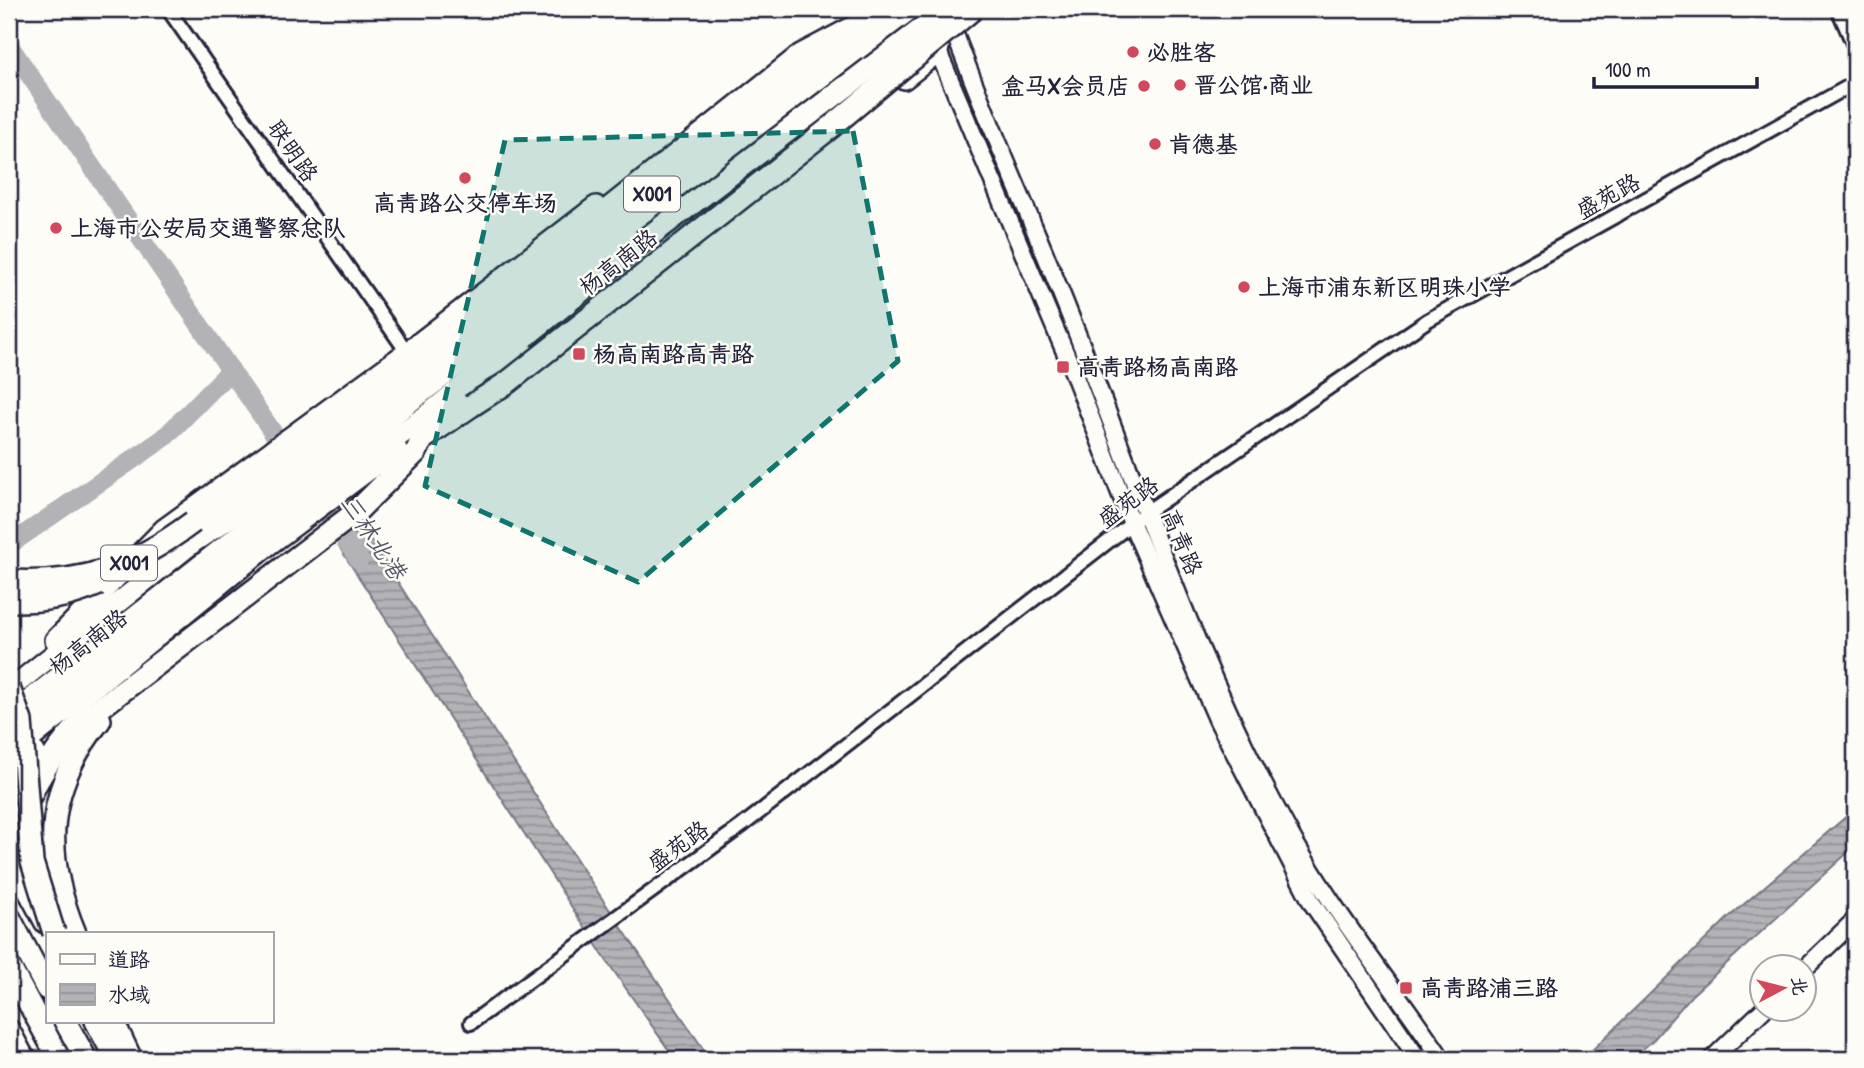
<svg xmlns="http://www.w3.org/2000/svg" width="1864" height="1068" font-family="'Patrick Hand','LXGW WenKai TC',sans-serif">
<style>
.water{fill:url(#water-rules);stroke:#787885;stroke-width:2}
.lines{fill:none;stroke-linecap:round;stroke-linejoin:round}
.river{stroke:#b2b2b7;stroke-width:19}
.street-casing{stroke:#22223b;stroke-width:18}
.secondary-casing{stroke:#22223b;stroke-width:21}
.primary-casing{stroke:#22223b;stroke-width:24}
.highway-casing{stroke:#22223b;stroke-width:26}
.street{stroke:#fdfcf7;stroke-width:12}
.secondary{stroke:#fdfcf7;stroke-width:16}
.primary{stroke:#fdfcf7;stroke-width:19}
.highway{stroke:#fdfcf7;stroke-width:21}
.highway-bridge-casing{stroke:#22223b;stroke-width:26;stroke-linecap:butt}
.highway-bridge{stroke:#fdfcf7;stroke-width:21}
.marked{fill:#0f766e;fill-opacity:0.2;stroke:#0f766e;stroke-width:5;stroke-dasharray:14 9;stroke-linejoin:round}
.poi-dot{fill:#d1495b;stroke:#fdfcf7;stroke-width:2.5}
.labels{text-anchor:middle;stroke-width:5;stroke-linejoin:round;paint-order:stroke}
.shield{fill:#fdfcf7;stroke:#646373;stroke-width:2}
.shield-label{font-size:21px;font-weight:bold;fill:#22223b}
.poi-label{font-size:23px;font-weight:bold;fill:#22223b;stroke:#fdfcf7;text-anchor:start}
.street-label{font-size:23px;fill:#22223b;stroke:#fdfcf7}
.water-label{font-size:24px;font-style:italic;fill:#545466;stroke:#fdfcf7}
</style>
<defs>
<pattern id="water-rules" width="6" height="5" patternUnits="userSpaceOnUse" patternTransform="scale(1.75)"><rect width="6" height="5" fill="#b2b2b7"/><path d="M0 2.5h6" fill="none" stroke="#909096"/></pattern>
</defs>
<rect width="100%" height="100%" fill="#fdfcf7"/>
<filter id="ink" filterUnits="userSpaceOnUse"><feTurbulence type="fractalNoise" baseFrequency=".0143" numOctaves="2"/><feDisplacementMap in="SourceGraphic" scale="14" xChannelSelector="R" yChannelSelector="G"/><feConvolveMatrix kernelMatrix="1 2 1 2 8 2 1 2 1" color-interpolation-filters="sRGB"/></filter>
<g filter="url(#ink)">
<g class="water">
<path d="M 363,528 L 595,888 L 710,1059 L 675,1059 L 604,957 L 338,545 Z"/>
<path d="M 1855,809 L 1855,846 L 1691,996 L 1654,1039 L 1632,1059 L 1583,1059 L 1729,917 Z"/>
</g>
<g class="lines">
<g class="river">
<path d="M 9,45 L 289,456"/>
<path d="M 313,492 L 359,560"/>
<path d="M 9,545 L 164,438 L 231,370"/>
</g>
<g class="street-casing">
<g id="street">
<path d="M 168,9 L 407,352"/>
<path d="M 1838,9 L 1855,48"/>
<path d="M 471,1023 L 743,825 L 1145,513 L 1428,320 L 1855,83"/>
</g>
</g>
<g class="secondary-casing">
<g id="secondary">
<path d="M 949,18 C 983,112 1024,201 1061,293 C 1136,479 1198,673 1298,848 C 1340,921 1395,989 1442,1059"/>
<path d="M 935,44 L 1070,364 L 1132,524 L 1218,721 L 1312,903 L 1418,1059"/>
<path d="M 1804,969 L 1855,920"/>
<path d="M 1712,1059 L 1764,1009"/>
</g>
</g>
<g class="primary-casing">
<g id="primary">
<path d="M 904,79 L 938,52 L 943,28"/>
<path d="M 702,216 L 867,84"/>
<path d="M 460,401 L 528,355"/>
<path d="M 55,640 L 164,529 L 407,352 L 596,206"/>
<path d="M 9,690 L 194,542 L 278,486 L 406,390 L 807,71 L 902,11"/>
<path d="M 9,757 L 265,548 L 397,449"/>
<path d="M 9,774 L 35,752"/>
<path d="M 9,856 L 45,923"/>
<path d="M 9,1029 L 25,1059"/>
</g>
</g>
<g class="highway-casing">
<g id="highway">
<path d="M 424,438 L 471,406"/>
<path d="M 193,522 L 311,440 L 442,342 L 801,55 L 888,9"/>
<path d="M 9,717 L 414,398 L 919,9"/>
<path d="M 9,738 L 337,479 L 428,415 L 643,241"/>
<path d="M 9,845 C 29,795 42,765 79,724 L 356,512 L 416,452 L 430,424"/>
<path d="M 9,917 L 47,989"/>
<path d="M 75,933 C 42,853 45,788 100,720"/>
<path d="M 9,966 L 59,1059"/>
<path d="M 65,1021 L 86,1059"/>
<path d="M 96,1021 L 116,1059"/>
<path d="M 113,1021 L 131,1059"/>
<path d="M 9,1048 L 20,1059"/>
</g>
</g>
<use href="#street" class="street"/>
<use href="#secondary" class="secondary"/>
<use href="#primary" class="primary"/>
<use href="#highway" class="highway"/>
<g class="highway-bridge-casing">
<g id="highway-bridge">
<path d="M 643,241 L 948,9"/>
<path d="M 471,406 L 508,382 L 831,127 L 973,9"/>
<path d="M 9,581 C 83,585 133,567 193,522"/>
<path d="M 9,601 C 42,602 69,597 99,584"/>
<path d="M 9,688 L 21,721 L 32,862 L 54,933"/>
</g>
</g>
<use href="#highway-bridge" class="highway-bridge"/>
</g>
</g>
<path class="marked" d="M 853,131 L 898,361 L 638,582 L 425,486 L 505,140 Z"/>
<g class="poi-dot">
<circle cx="1133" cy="52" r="7"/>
<circle cx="1180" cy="85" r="7"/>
<circle cx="1144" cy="86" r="7"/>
<circle cx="1155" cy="144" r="7"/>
<circle cx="465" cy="178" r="7"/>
<circle cx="56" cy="228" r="7"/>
<circle cx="1244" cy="287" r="7"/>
<rect x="572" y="347" width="14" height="14" rx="3.5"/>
<rect x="1056" y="360" width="14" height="14" rx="3.5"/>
<rect x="1399" y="981" width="14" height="14" rx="3.5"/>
</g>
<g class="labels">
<g class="shield">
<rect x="624" y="176.5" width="56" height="35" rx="5"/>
<rect x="101" y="545.5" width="56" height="35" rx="5"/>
</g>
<g class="shield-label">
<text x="652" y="201">X001</text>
<text x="129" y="570">X001</text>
</g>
<g class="poi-label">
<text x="1147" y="60">必胜客</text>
<text x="1194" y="93">晋公馆·商业</text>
<text x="1130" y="94" text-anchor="end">盒马X会员店</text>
<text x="1169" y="152">肯德基</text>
<text x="465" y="211" text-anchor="middle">高青路公交停车场</text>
<text x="70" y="236">上海市公安局交通警察总队</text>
<text x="1258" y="295">上海市浦东新区明珠小学</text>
<text x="593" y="362">杨高南路高青路</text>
<text x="1077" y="375">高青路杨高南路</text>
<text x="1420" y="996">高青路浦三路</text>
</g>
<g class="street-label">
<text transform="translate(293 151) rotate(55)" y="8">联明路</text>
<text transform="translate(1608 196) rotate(-29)" y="8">盛苑路</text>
<text transform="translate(618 262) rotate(-38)" y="8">杨高南路</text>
<text transform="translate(1128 502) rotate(-37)" y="8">盛苑路</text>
<text transform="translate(1182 542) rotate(67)" y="8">高青路</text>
<text transform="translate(88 642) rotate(-38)" y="8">杨高南路</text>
<text transform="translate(678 846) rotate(-36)" y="8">盛苑路</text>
</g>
<g class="water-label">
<text transform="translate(373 537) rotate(56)" y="8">三林北港</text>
</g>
</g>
<rect width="1864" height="1068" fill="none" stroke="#fdfcf7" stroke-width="35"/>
<rect x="18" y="18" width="1829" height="1033" fill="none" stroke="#22223b" stroke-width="2.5" filter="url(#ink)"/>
<rect x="46" y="932" width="228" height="91" fill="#fdfcf7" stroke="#a5a5ac" stroke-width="2"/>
<rect x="60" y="954" width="35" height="10" fill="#fdfcf7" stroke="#a5a5ac" stroke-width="2"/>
<text x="108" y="967" font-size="21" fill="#22223b">道路</text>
<rect x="60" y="984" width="35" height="21" fill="url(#water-rules)" stroke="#a5a5ac" stroke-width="2"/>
<text x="108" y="1002" font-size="21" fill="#22223b">水域</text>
<g transform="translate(1783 988) rotate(83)"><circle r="33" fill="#fdfcf7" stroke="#a5a5ac" stroke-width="2"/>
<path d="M0-5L12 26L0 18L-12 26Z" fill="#d1495b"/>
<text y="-10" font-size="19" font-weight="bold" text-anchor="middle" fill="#22223b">北</text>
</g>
<path d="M1594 77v10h163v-10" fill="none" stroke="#22223b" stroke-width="3.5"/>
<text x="1605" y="77" font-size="21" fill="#22223b" stroke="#fdfcf7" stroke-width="5" paint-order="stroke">100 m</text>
</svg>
